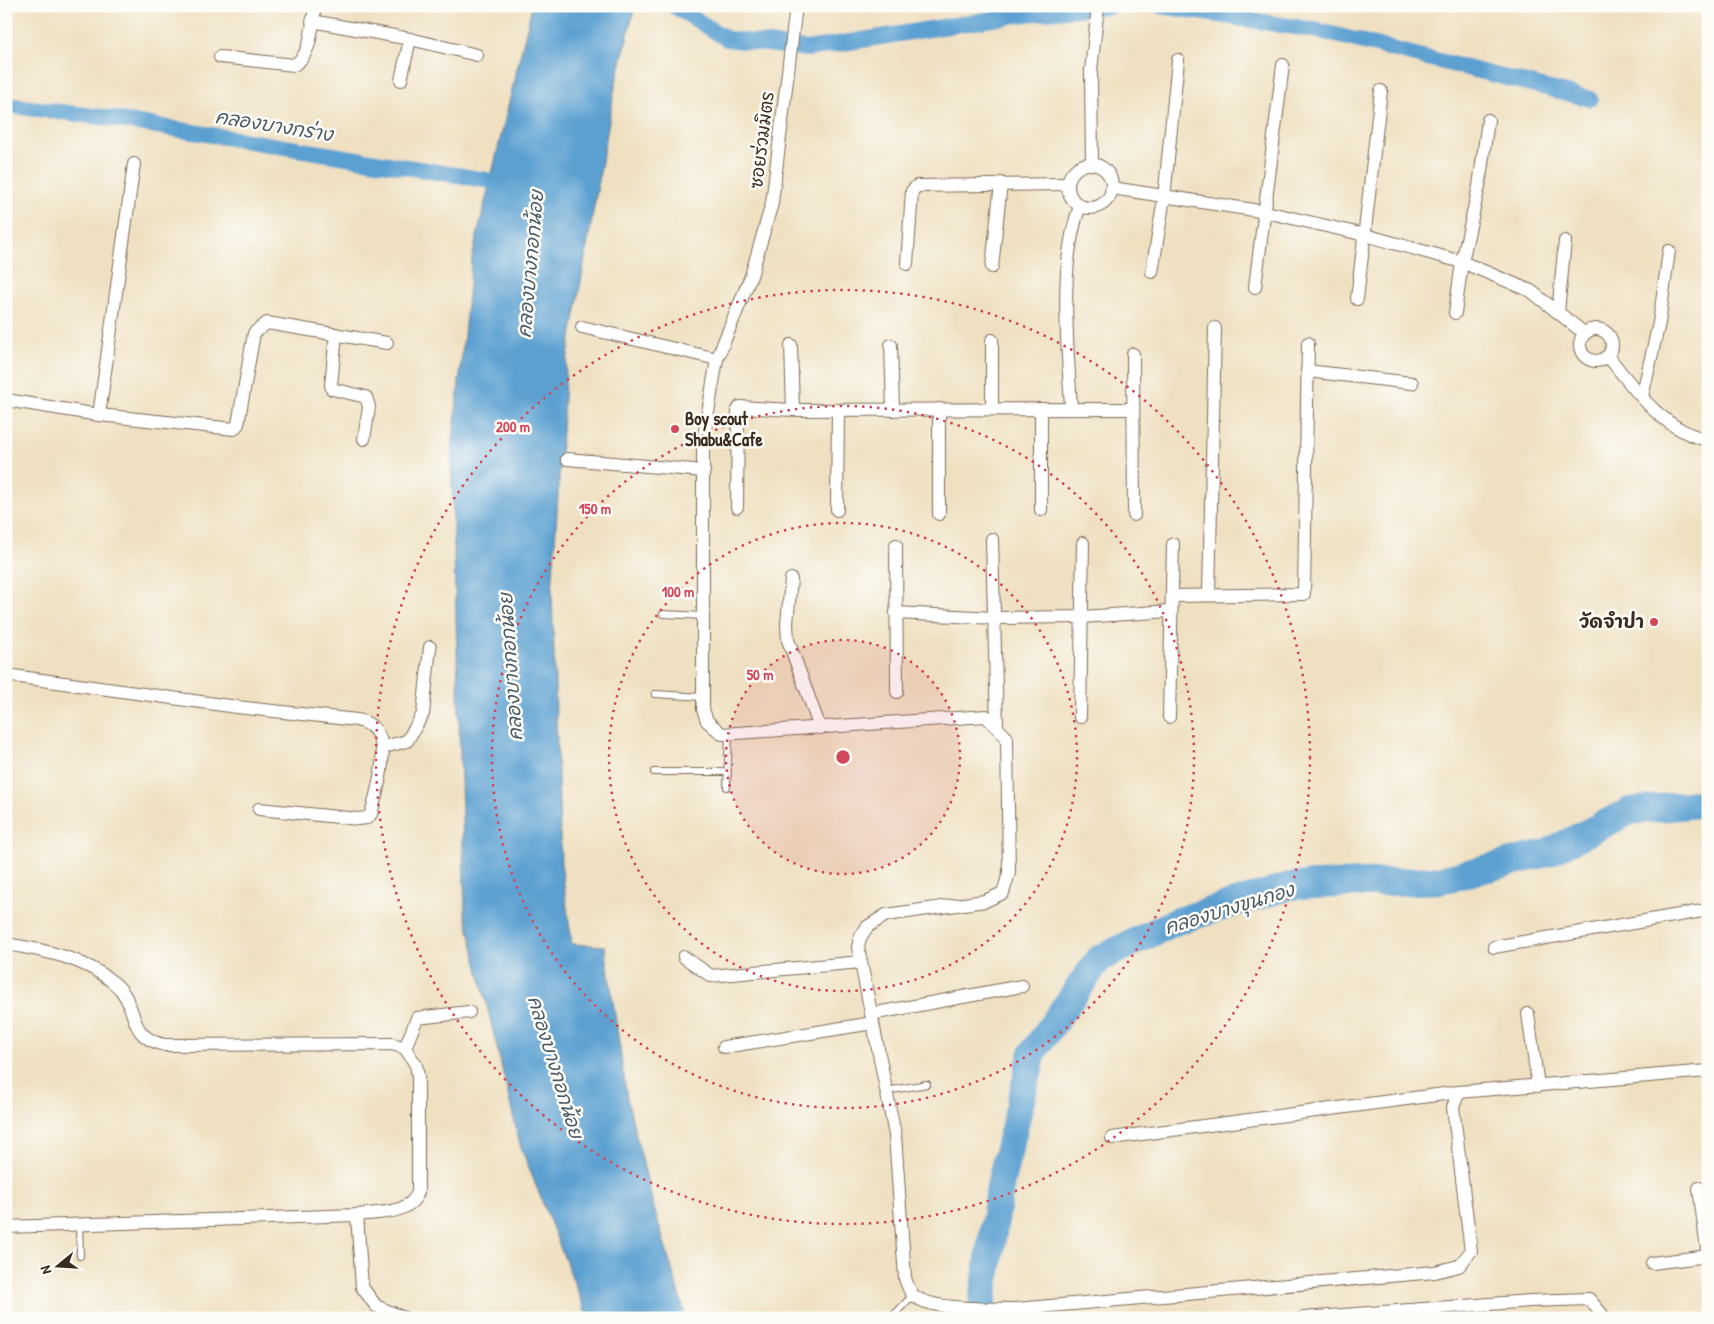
<svg xmlns="http://www.w3.org/2000/svg" width="1714" height="1324" font-family="'Patrick Hand','Playpen Sans Thai',sans-serif">
<style>
.water{fill:#5ca0d1;stroke:#4c6578}
.lines{fill:none;stroke-linecap:round;stroke-linejoin:round}
.canal{stroke:#5ca0d1;stroke-width:16}
.river{stroke:#5ca0d1;stroke-width:28}
.lane-casing{stroke:#7a6a57;stroke-width:8}
.street-casing{stroke:#7a6a57;stroke-width:14}
.lane{stroke:#fff;stroke-width:6}
.street{stroke:#fff;stroke-width:12}
.ring{fill:none;stroke:#d1495b;stroke-width:2.5;stroke-dasharray:2.5 5}
.poi-dot{fill:#d1495b;stroke:#fdfcf7;stroke-width:2}
.labels{text-anchor:middle;stroke-width:5;stroke-linejoin:round;paint-order:stroke}
.street-label{font-size:18px;fill:#3b2a1e;stroke:#fdfcf7}
.poi-label{font-size:18px;font-weight:bold;fill:#3b2a1e;stroke:#fdfcf7;text-anchor:start}
.water-label{font-size:19px;font-style:italic;fill:#485966;stroke:#fdfcf7}
.centre{fill:#d1495b;stroke:#fdfcf7;stroke-width:2.5}
.ring-label{font-size:15px;text-anchor:middle;font-weight:bold;fill:#d1495b;stroke:#fdfcf7;stroke-width:5;stroke-linejoin:round;paint-order:stroke}
</style>
<rect width="100%" height="100%" fill="#fdfcf7"/>
<filter id="ink" filterUnits="userSpaceOnUse"><feTurbulence type="fractalNoise" baseFrequency=".02" numOctaves="2"/><feDisplacementMap in="SourceGraphic" scale="10" xChannelSelector="R" yChannelSelector="G"/><feConvolveMatrix kernelMatrix="1 2 1 2 8 2 1 2 1" color-interpolation-filters="sRGB"/></filter>
<filter id="wash" filterUnits="userSpaceOnUse"><feTurbulence type="fractalNoise" baseFrequency=".0096" numOctaves="4" result="noise"/><feDisplacementMap in="SourceGraphic" scale="20" xChannelSelector="R" yChannelSelector="G"/><feGaussianBlur stdDeviation="1.12" result="paint"/><feColorMatrix in="noise" values="0 0 0 0 0 0 0 0 0 0 0 0 0 0 0 0 0 1.4 0 .05"/><feComposite in="paint" operator="in"/></filter>
<g filter="url(#wash)">
<rect width="100%" height="100%" fill="#efe0c1"/>
<path class="water" d="M 532,6 L 635,6 L 615,87 L 566,367 L 552,593 L 561,863 L 572,944 L 605,946 L 627,1098 L 653,1204 L 686,1318 L 588,1318 L 520,1145 L 465,913 L 451,459 L 472,257 Z"/>
<g class="lines">
<g class="canal">
<path d="M 674,6 L 727,39 L 807,49 L 1016,15 L 1109,6"/>
<path d="M 1161,6 L 1320,31 L 1590,99"/>
<path d="M 6,105 L 108,118 L 510,184"/>
</g>
<path class="river" d="M 980,1318 L 1001,1181 L 1033,1052 L 1099,959 L 1177,921 L 1290,886 L 1441,880 L 1547,853 L 1630,811 L 1708,803"/>
</g>
</g>
<g filter="url(#ink)">
<g class="lines">
<g class="lane-casing">
<g id="lane">
<path d="M 663,614 L 704,616"/>
<path d="M 655,694 L 703,697"/>
<path d="M 654,772 L 728,772"/>
<path d="M 727,787 L 729,734"/>
<path d="M 886,1091 L 927,1084"/>
<path d="M 79,1225 L 80,1256"/>
<path d="M 891,1318 L 913,1295"/>
</g>
</g>
<g class="street-casing">
<g id="street">
<path d="M 796,6 L 772,203 L 751,276 L 717,359 L 703,442 L 703,709 L 707,721 L 722,734 L 986,716 L 1007,738 L 1009,873 L 1003,893 L 985,901 L 886,915 L 867,927 L 860,938 L 858,947 L 895,1135 L 905,1278 C 907,1285 909,1291 914,1296 C 933,1311 991,1308 1016,1309 L 1435,1272 L 1459,1266 L 1471,1251 L 1453,1107 L 1459,1092 L 1708,1071"/>
<path d="M 312,21 L 410,39 L 477,55"/>
<path d="M 220,57 L 294,65 C 312,55 312,25 315,6"/>
<path d="M 401,80 L 410,39"/>
<path d="M 1092,164 L 1091,71 L 1098,6"/>
<circle cx="1090" cy="186" r="22"/>
<path d="M 1112,188 L 1266,212 L 1365,235 L 1462,262 L 1531,291 L 1584,333"/>
<path d="M 907,264 L 912,191 L 917,186 L 1068,184"/>
<path d="M 992,267 L 1001,183"/>
<path d="M 1152,272 L 1164,198 L 1178,60"/>
<path d="M 1255,287 L 1283,65"/>
<path d="M 1357,299 L 1381,91"/>
<path d="M 1558,312 L 1565,241"/>
<path d="M 1455,313 L 1462,262 L 1479,186 L 1488,120"/>
<path d="M 582,327 L 717,359"/>
<circle cx="1596" cy="345" r="16"/>
<path d="M 336,334 L 331,385 L 332,389 L 366,397 L 369,407 L 364,439"/>
<path d="M 992,340 L 992,409"/>
<path d="M 791,345 L 793,410"/>
<path d="M 891,345 L 893,410"/>
<path d="M 1133,354 L 1134,515"/>
<path d="M 1608,356 C 1635,390 1662,430 1708,440"/>
<path d="M 1307,371 L 1412,383"/>
<path d="M 1642,397 L 1659,323 L 1669,251"/>
<path d="M 6,400 L 99,415 L 234,429 L 238,424 L 254,333 L 267,323 L 387,343"/>
<path d="M 1041,409 L 1041,510"/>
<path d="M 1071,409 C 1068,346 1058,265 1080,206"/>
<path d="M 99,415 L 134,164"/>
<path d="M 567,459 L 704,471"/>
<path d="M 737,507 L 738,410 L 740,407 L 793,410 L 1133,409"/>
<path d="M 837,510 L 838,410"/>
<path d="M 939,514 L 939,409"/>
<path d="M 992,539 L 997,727"/>
<path d="M 896,545 L 897,692"/>
<path d="M 791,579 L 787,624 L 788,640 L 820,728"/>
<path d="M 1209,595 L 1215,328"/>
<path d="M 1172,596 L 1304,594 L 1308,343"/>
<path d="M 896,613 L 995,618 L 1082,617 L 1171,611"/>
<path d="M 6,675 L 237,707 L 357,720 C 399,728 378,786 371,814 L 367,818 L 358,819 L 259,809"/>
<path d="M 1080,717 L 1083,543"/>
<path d="M 1169,717 L 1173,544"/>
<path d="M 384,747 L 407,741 L 423,714 L 430,647"/>
<path d="M 6,944 C 44,950 85,958 114,983 C 141,1005 124,1037 165,1045 L 392,1044 L 405,1048 L 416,1065 L 418,1076 L 418,1192 C 410,1215 378,1212 357,1215 L 6,1227"/>
<path d="M 1494,947 L 1708,910"/>
<path d="M 684,957 L 711,976 L 861,962"/>
<path d="M 871,1014 L 1022,986"/>
<path d="M 1528,1014 L 1538,1086"/>
<path d="M 724,1047 L 873,1023"/>
<path d="M 405,1048 L 417,1018 L 469,1012"/>
<path d="M 1112,1138 L 1459,1092"/>
<path d="M 1699,1188 L 1708,1257"/>
<path d="M 357,1215 L 362,1287 L 376,1306 L 404,1318"/>
<path d="M 1652,1263 L 1708,1256"/>
<path d="M 1303,1318 L 1530,1301 L 1589,1299 L 1605,1318"/>
</g>
</g>
<use href="#lane" class="lane"/>
<use href="#street" class="street"/>
</g>
</g>
<circle cx="843" cy="757" r="117" fill="#d1495b" fill-opacity=".12"/>
<g class="ring">
<circle cx="843" cy="757" r="117"/>
<circle cx="843" cy="757" r="234"/>
<circle cx="843" cy="757" r="351"/>
<circle cx="843" cy="757" r="467"/>
</g>
<g class="poi-dot">
<circle cx="675" cy="429" r="5"/>
<circle cx="1654" cy="622" r="5"/>
</g>
<g class="labels">
<g class="street-label">
<text transform="translate(762 140) rotate(-83)" y="6">ซอยร่วมมิตร</text>
</g>
<g class="poi-label">
<text x="685" y="425">Boy scout<tspan x="685" dy="21">Shabu&amp;Cafe</tspan></text>
<text x="1644" y="628" text-anchor="end">วัดจําปา</text>
</g>
<g class="water-label">
<text transform="translate(274 125) rotate(9)" y="7">คลองบางกร่าง</text>
<text transform="translate(530 264) rotate(-85)" y="7">คลองบางกอกน้อย</text>
<text transform="translate(510 667) rotate(-94)" y="7">คลองบางกอกน้อย</text>
<text transform="translate(1229 908) rotate(-17)" y="7">คลองบางขุนกอง</text>
<text transform="translate(556 1067) rotate(73)" y="7">คลองบางกอกน้อย</text>
</g>
</g>
<circle cx="843" cy="757" r="8" class="centre"/>
<g class="ring-label">
<text x="513" y="432">200 m</text>
<text x="595" y="514">150 m</text>
<text x="678" y="597">100 m</text>
<text x="760" y="680">50 m</text>
</g>
<rect width="1714" height="1324" fill="none" stroke="#fdfcf7" stroke-width="25"/>
<g transform="translate(58 1266) rotate(252)" stroke="#fdfcf7" stroke-width="4" paint-order="stroke">
<path d="M0-4L9 19L0 12L-9 19Z" fill="#3b2a1e"/>
<text y="-8" font-size="14" font-weight="bold" text-anchor="middle" fill="#3b2a1e">N</text>
</g>
</svg>
